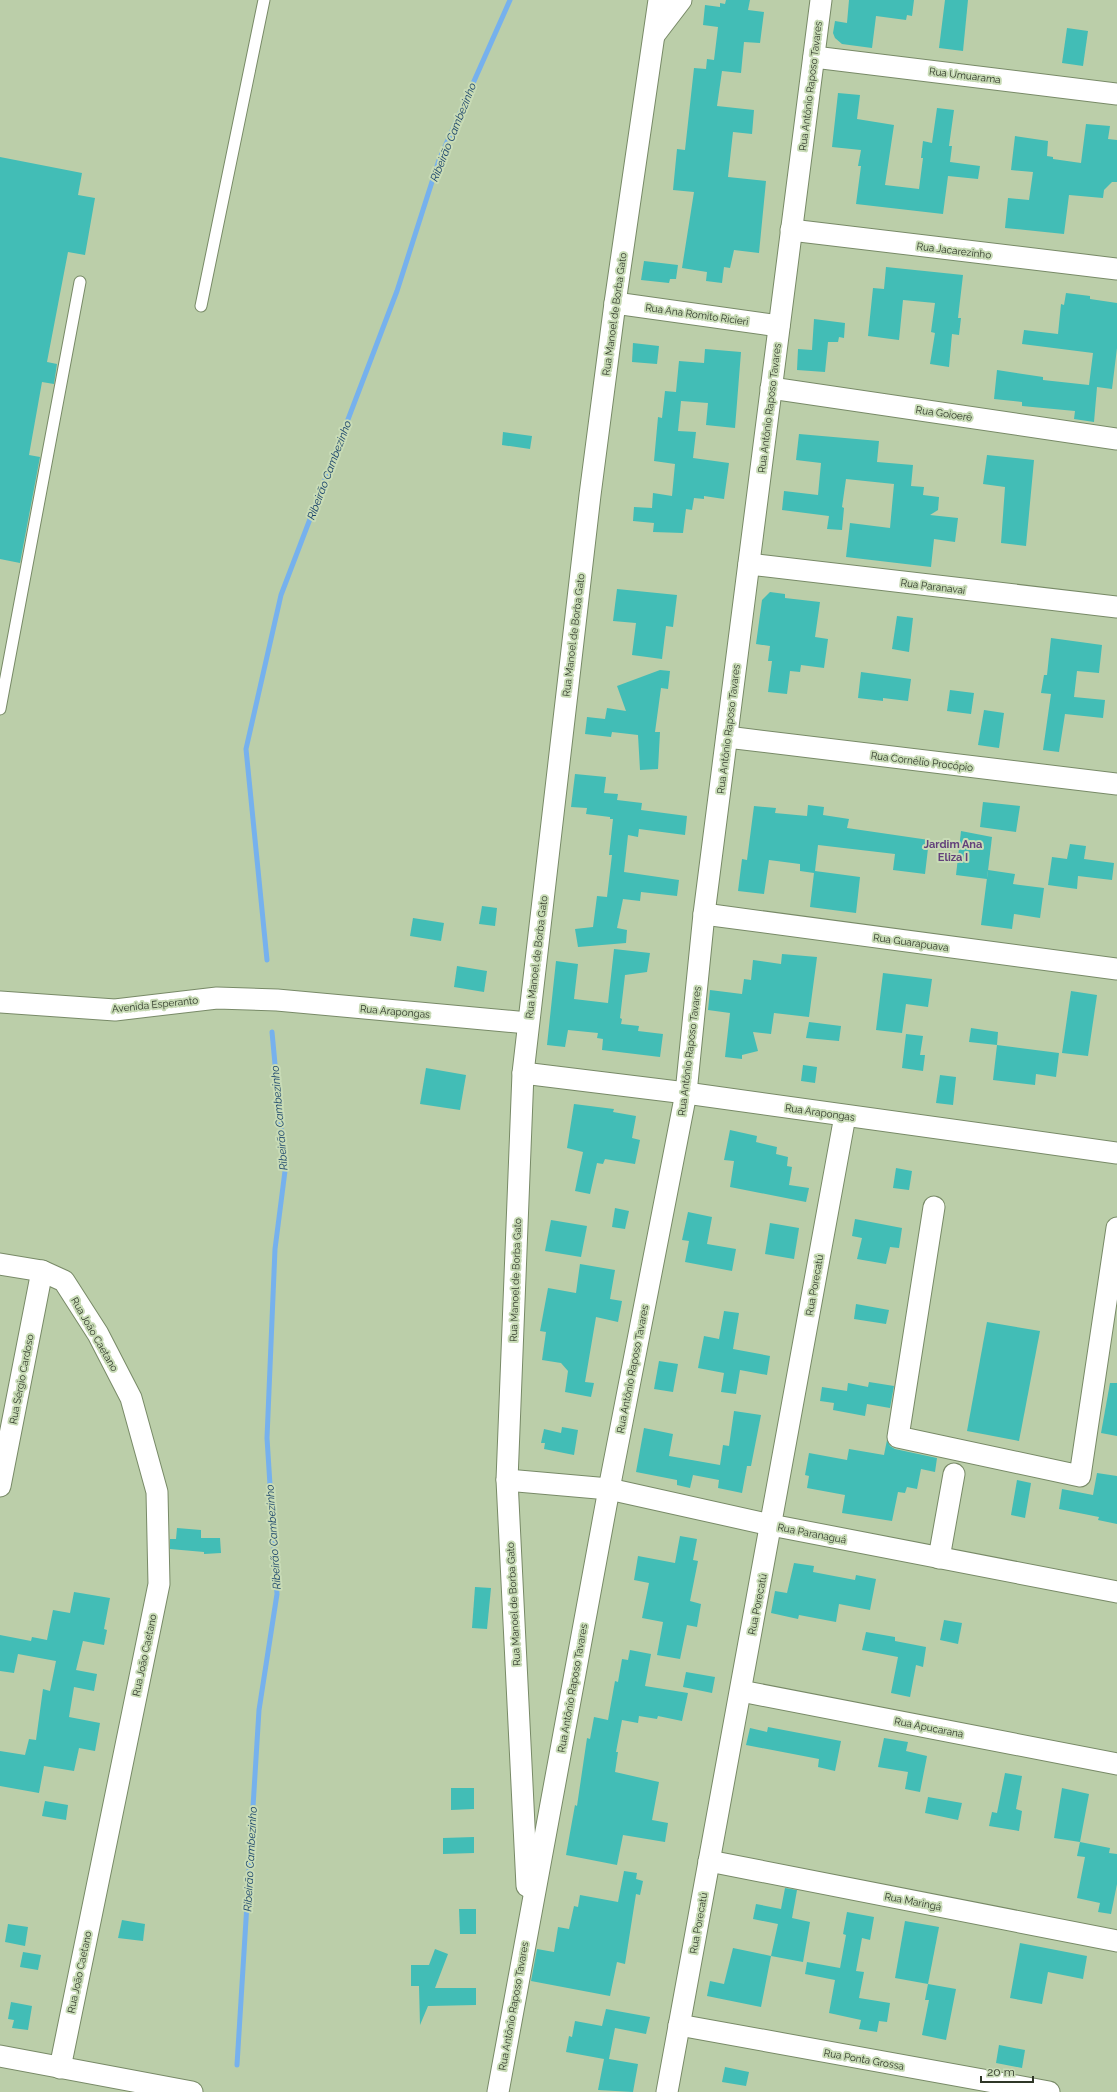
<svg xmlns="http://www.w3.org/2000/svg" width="1117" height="2092" font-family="Raleway,sans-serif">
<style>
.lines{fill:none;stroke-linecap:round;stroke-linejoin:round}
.stream{stroke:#76b1ed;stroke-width:5}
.building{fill:#42bdb6}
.lane-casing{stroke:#788a67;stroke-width:13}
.street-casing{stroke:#788a67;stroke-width:23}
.lane{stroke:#fff;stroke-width:11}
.street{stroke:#fff;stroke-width:21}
.labels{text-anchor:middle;stroke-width:4;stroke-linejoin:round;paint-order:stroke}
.street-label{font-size:10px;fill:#2f3728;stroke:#c8dbb6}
.water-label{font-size:11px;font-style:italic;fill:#19436a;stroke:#c8dbb6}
.neighbourhood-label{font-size:11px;font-weight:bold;fill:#63417b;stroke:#c8dbb6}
</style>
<rect width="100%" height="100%" fill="#bbcea9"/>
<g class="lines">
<g class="stream">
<path d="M 267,960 L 246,749 L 281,595 L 397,291 L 439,160 L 510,0"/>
<path d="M 237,2065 L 259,1710 L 277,1594 L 267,1438 L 275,1249 L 285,1171 L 272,1032"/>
</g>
</g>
<g class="building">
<path d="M 726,0 L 750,0 L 748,10 L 764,12 L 760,43 L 744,42 L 741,73 L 722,71 L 717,106 L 754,110 L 752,134 L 733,132 L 728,177 L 766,181 L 759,253 L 734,250 L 730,268 L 724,267 L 722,283 L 706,281 L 707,272 L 682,268 L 694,192 L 673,190 L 677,149 L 685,150 L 694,68 L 706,69 L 707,59 L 714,60 L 718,27 L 703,25 L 705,5 L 720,7 L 720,3 L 725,4 Z"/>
<path d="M 849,0 L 914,0 L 912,16 L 907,15 L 906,20 L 876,16 L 872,48 L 842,44 L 835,38 L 833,33 L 835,21 L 847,23 Z"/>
<path d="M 945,0 L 968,0 L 963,51 L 939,48 Z"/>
<path d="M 1067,28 L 1088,31 L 1083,66 L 1062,63 Z"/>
<path d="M 838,93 L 860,95 L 857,119 L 894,125 L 885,185 L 919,189 L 923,158 L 921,158 L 923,141 L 932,143 L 937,108 L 954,110 L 949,146 L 952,146 L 950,162 L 980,166 L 978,179 L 948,176 L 943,214 L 856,204 L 861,166 L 858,166 L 861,150 L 832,147 Z"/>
<path d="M 1086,124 L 1110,126 L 1108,139 L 1117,140 L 1117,182 L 1112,182 L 1104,190 L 1103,198 L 1069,195 L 1064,234 L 1005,228 L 1008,198 L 1029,200 L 1033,172 L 1011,170 L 1015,136 L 1048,141 L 1047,156 L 1053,157 L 1053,159 L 1081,163 Z"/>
<path d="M 0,157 L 82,173 L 78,195 L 95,198 L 85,255 L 68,252 L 47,362 L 57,364 L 54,384 L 42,382 L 29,455 L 40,457 L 20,563 L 0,559 Z"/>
<path d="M 644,261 L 678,265 L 676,279 L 670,279 L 669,283 L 641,280 Z"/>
<path d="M 886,267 L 963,275 L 958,318 L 961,318 L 959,335 L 952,334 L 949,367 L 930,364 L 935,333 L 931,332 L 935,303 L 903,300 L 899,340 L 868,336 L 873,288 L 884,289 Z"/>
<path d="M 1066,293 L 1090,296 L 1090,299 L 1117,303 L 1117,348 L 1112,389 L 1097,387 L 1094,422 L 1074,419 L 1075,411 L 1022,406 L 1022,402 L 994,399 L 997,370 L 1043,377 L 1043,380 L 1089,385 L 1093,353 L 1022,344 L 1024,330 L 1058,334 L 1061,304 L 1064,305 Z"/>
<path d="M 814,319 L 845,323 L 844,338 L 839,337 L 838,342 L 828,342 L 825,372 L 797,370 L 798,349 L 812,350 Z"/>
<path d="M 633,343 L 659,346 L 657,364 L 632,362 Z"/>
<path d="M 705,349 L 741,352 L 735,428 L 706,425 L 708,403 L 681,401 L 678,431 L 696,432 L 693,458 L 729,463 L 724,499 L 704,496 L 704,499 L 694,498 L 692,510 L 686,509 L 683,533 L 653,532 L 654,523 L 633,521 L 634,507 L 652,508 L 653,493 L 672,496 L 675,464 L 654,461 L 658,417 L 662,418 L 665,391 L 676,392 L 679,361 L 704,363 Z"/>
<path d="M 503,432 L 532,436 L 530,449 L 502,445 Z"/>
<path d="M 799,434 L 879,441 L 877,462 L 913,465 L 911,486 L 924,487 L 923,495 L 939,497 L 938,510 L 930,515 L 958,518 L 955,542 L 934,539 L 931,567 L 846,557 L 850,523 L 890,528 L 894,484 L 846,479 L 842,507 L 844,508 L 842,530 L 827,529 L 829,516 L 782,510 L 784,491 L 818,495 L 821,463 L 796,460 Z"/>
<path d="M 987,455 L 1034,460 L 1026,546 L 1001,543 L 1005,487 L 983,484 Z"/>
<path d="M 617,589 L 677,595 L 673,627 L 666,626 L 662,659 L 632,655 L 636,623 L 613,621 Z"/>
<path d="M 770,592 L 785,594 L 785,598 L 820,602 L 815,637 L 828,639 L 824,668 L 801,665 L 800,672 L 790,671 L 787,694 L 768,692 L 772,661 L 768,661 L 770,646 L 756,644 L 762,600 Z"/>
<path d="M 897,616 L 913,618 L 909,652 L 892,649 Z"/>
<path d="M 1051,638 L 1102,645 L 1099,673 L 1077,671 L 1074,697 L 1105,700 L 1103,718 L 1065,714 L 1059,752 L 1043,750 L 1051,694 L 1041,693 L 1044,675 L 1047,675 Z"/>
<path d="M 660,670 L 670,671 L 668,689 L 661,688 L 655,732 L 660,732 L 658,769 L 640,770 L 638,735 L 612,732 L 611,737 L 585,734 L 587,717 L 605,719 L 607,708 L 626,711 L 617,686 Z"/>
<path d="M 861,672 L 911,679 L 908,701 L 883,698 L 883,701 L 858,698 Z"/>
<path d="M 950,690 L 974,693 L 971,714 L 947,711 Z"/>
<path d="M 984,710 L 1004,713 L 999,748 L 978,745 Z"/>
<path d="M 575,774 L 606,777 L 604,793 L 618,794 L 617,800 L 642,803 L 641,810 L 687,816 L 685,835 L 639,829 L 638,837 L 628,835 L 624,872 L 679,880 L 677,896 L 641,892 L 640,901 L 623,899 L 617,928 L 627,930 L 626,943 L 578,947 L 575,929 L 593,927 L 597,896 L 607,897 L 612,855 L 609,855 L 613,819 L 610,819 L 610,817 L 586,814 L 587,808 L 571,807 Z"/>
<path d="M 983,802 L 1020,806 L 1016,832 L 980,827 Z"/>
<path d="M 808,805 L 824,807 L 823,815 L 849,819 L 847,828 L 929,840 L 925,874 L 893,870 L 895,854 L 818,845 L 815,871 L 860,877 L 856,913 L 810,907 L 814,873 L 800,871 L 800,864 L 769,860 L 764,894 L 738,891 L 742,859 L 747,860 L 754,806 L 776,808 L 775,813 L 807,816 Z"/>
<path d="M 961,831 L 992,837 L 987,879 L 956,875 Z"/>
<path d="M 1070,844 L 1086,846 L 1084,859 L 1114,863 L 1112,880 L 1078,876 L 1077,889 L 1048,885 L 1052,857 L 1067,859 Z"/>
<path d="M 988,870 L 1015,874 L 1013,884 L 1044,888 L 1040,918 L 1014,914 L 1012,929 L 981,925 Z"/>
<path d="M 482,906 L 497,908 L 495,926 L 479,924 Z"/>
<path d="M 413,918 L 444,923 L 441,941 L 410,936 Z"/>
<path d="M 614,949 L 650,953 L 647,972 L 625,975 L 620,1018 L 622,1019 L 621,1024 L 639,1026 L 638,1031 L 663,1034 L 660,1057 L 602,1050 L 603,1039 L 597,1038 L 598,1033 L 568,1030 L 565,1047 L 547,1045 L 556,961 L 578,964 L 574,999 L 608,1003 Z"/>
<path d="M 782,954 L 817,957 L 809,1017 L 774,1013 L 771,1034 L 753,1032 L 758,1051 L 742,1055 L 742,1059 L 725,1057 L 730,1013 L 708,1010 L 710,990 L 742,994 L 744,979 L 751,980 L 753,960 L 781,964 Z"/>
<path d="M 457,966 L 487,971 L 484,992 L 454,987 Z"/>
<path d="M 883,973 L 932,979 L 928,1007 L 906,1004 L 902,1033 L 876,1030 Z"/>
<path d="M 1071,991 L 1097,995 L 1088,1056 L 1062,1053 Z"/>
<path d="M 809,1022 L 841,1026 L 839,1041 L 806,1038 Z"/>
<path d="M 971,1028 L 998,1032 L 997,1045 L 969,1042 Z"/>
<path d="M 906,1034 L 923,1036 L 920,1055 L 925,1055 L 923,1071 L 902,1068 Z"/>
<path d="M 997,1045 L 1059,1053 L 1056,1077 L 1036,1074 L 1035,1085 L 993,1080 Z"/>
<path d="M 803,1065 L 817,1067 L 815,1083 L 801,1081 Z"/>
<path d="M 426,1068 L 466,1075 L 460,1110 L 420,1104 Z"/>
<path d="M 940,1075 L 956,1077 L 953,1105 L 936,1103 Z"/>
<path d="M 574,1104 L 614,1109 L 613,1112 L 636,1116 L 632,1138 L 640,1140 L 635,1164 L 605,1159 L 603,1164 L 597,1163 L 590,1194 L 575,1191 L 583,1152 L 567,1148 Z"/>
<path d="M 730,1130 L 757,1136 L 756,1142 L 777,1147 L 776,1154 L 788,1157 L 787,1166 L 792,1167 L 789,1185 L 809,1188 L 806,1202 L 730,1187 L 734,1161 L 724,1160 Z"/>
<path d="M 896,1168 L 912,1171 L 909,1190 L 893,1188 Z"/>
<path d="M 615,1208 L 629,1211 L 625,1229 L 612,1227 Z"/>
<path d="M 688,1212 L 712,1217 L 707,1244 L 736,1249 L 732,1271 L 685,1262 L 689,1241 L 682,1240 Z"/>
<path d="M 855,1219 L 902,1228 L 899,1248 L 890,1247 L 886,1264 L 857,1259 L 862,1238 L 852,1236 Z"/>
<path d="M 551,1220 L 587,1226 L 581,1257 L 545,1251 Z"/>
<path d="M 770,1223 L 799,1228 L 794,1259 L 765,1254 Z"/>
<path d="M 580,1264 L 615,1270 L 610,1299 L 622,1301 L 618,1322 L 596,1317 L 585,1382 L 594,1383 L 591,1397 L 565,1392 L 568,1371 L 561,1363 L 542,1360 L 546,1332 L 540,1331 L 548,1288 L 576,1293 Z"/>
<path d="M 856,1304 L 889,1310 L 886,1324 L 854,1319 Z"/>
<path d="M 724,1311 L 739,1313 L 733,1349 L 770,1356 L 767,1375 L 740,1370 L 736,1394 L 721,1392 L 724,1373 L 698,1368 L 704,1336 L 719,1339 Z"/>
<path d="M 987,1322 L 1040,1331 L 1019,1441 L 967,1431 Z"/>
<path d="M 659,1361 L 678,1364 L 673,1392 L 654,1389 Z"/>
<path d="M 869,1382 L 894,1386 L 890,1408 L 867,1404 L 865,1416 L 833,1410 L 834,1403 L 820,1401 L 822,1387 L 847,1391 L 848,1383 L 868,1387 Z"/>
<path d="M 1110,1383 L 1117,1383 L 1117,1436 L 1101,1433 Z"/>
<path d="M 734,1411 L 761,1415 L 751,1466 L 747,1466 L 742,1493 L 718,1488 L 719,1480 L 693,1475 L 690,1488 L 677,1485 L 677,1480 L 636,1472 L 644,1428 L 673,1434 L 669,1456 L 720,1465 L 723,1445 L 729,1446 Z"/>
<path d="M 562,1427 L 578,1430 L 574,1455 L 544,1449 L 545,1443 L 541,1443 L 544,1429 L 561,1433 Z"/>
<path d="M 887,1440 L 890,1446 L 895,1449 L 937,1458 L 935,1472 L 921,1469 L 917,1489 L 907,1487 L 905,1493 L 898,1492 L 892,1521 L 842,1513 L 845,1495 L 807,1488 L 809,1476 L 805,1475 L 809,1453 L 847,1460 L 849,1449 L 884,1455 Z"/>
<path d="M 1097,1473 L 1117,1476 L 1117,1524 L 1098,1520 L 1099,1517 L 1059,1509 L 1062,1489 L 1093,1495 Z"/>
<path d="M 1017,1480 L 1031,1483 L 1025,1518 L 1011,1515 Z"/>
<path d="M 177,1528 L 201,1530 L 201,1538 L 220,1538 L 221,1553 L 204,1554 L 204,1552 L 170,1549 L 170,1539 L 176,1539 Z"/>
<path d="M 680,1536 L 697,1539 L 693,1560 L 698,1561 L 690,1601 L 701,1604 L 697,1627 L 687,1625 L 680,1659 L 657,1655 L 663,1622 L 642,1618 L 649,1583 L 634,1580 L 638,1556 L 675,1563 Z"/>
<path d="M 794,1563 L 814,1566 L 813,1572 L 855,1580 L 856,1575 L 876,1579 L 870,1610 L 839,1604 L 836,1622 L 799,1615 L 798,1619 L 771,1613 L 775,1591 L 787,1593 Z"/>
<path d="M 475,1587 L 491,1588 L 487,1629 L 472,1628 Z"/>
<path d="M 74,1592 L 110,1598 L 104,1629 L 107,1630 L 104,1645 L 83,1641 L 76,1670 L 97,1674 L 94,1691 L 74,1687 L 69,1717 L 100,1723 L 95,1751 L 79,1748 L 74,1771 L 44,1766 L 39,1793 L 0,1786 L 0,1751 L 25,1755 L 29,1739 L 36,1740 L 43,1689 L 50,1691 L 56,1661 L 18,1654 L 14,1673 L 0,1671 L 0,1635 L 31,1641 L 32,1637 L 47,1640 L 53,1610 L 70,1613 Z"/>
<path d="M 944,1620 L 962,1623 L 958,1644 L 940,1640 Z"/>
<path d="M 866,1632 L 895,1637 L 895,1641 L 926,1647 L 923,1667 L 916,1665 L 910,1697 L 891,1693 L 898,1657 L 862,1650 Z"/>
<path d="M 630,1650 L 651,1654 L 645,1686 L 688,1693 L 682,1721 L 658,1716 L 657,1719 L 639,1716 L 638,1723 L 622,1720 L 616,1752 L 618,1752 L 615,1772 L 659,1782 L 652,1820 L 668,1823 L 665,1842 L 623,1835 L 617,1865 L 566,1855 L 575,1805 L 577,1806 L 587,1738 L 590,1739 L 594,1717 L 608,1720 L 615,1681 L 618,1682 L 622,1659 L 628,1660 Z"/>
<path d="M 686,1672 L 715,1677 L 712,1693 L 683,1687 Z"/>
<path d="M 768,1727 L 841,1741 L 835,1771 L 818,1767 L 819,1759 L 746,1745 L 750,1728 L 767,1732 Z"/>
<path d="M 884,1738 L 908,1742 L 906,1751 L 927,1756 L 920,1792 L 905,1789 L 908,1772 L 878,1767 Z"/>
<path d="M 1005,1773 L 1022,1776 L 1016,1809 L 1022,1811 L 1019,1831 L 989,1826 L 992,1812 L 997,1813 Z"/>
<path d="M 451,1788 L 474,1788 L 474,1809 L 451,1810 Z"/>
<path d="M 1062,1788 L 1089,1794 L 1080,1842 L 1054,1838 Z"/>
<path d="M 928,1797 L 962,1803 L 958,1820 L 925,1813 Z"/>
<path d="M 45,1801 L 68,1805 L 66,1820 L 42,1816 Z"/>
<path d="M 474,1837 L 474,1853 L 443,1854 L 443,1838 Z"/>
<path d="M 1080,1842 L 1110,1848 L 1109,1853 L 1117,1854 L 1117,1884 L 1111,1914 L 1098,1912 L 1100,1903 L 1077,1898 L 1085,1857 L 1077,1856 Z"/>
<path d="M 624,1871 L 637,1873 L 636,1879 L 643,1881 L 640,1895 L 636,1894 L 625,1964 L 617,1962 L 610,1996 L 531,1981 L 537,1949 L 554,1952 L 558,1927 L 569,1929 L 574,1906 L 578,1907 L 580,1895 L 618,1902 Z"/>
<path d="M 785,1888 L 797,1890 L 792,1918 L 810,1922 L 803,1962 L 771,1956 L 778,1924 L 753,1919 L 756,1904 L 781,1909 Z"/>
<path d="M 459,1909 L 476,1909 L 476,1934 L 460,1934 Z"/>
<path d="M 847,1912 L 874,1917 L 870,1940 L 862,1938 L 856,1971 L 864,1972 L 859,1998 L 890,2003 L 887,2022 L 879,2021 L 877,2032 L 859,2029 L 861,2020 L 829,2013 L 835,1980 L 805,1974 L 807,1962 L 840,1968 L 846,1935 L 843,1934 Z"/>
<path d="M 122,1920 L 145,1924 L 143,1941 L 118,1938 Z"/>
<path d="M 905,1921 L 939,1927 L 928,1984 L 895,1978 Z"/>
<path d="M 8,1924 L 28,1927 L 25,1946 L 5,1942 Z"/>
<path d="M 1020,1943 L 1087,1956 L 1083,1979 L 1048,1972 L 1042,2004 L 1010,1998 Z"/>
<path d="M 733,1948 L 771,1956 L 761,2007 L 707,1996 L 710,1981 L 724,1984 Z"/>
<path d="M 435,1949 L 448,1954 L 435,1988 L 476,1988 L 476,2005 L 428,2006 L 420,2025 L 419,1986 L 411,1986 L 411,1965 L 429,1965 Z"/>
<path d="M 23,1952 L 41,1955 L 38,1970 L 20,1967 Z"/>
<path d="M 928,1984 L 956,1989 L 946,2040 L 922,2035 L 929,2000 L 925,2000 Z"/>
<path d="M 11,2002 L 32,2006 L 28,2030 L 12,2028 L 14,2020 L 8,2019 Z"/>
<path d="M 606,2009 L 650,2017 L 646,2034 L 615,2028 L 609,2059 L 638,2064 L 633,2092 L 598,2090 L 604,2059 L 566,2052 L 569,2036 L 572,2037 L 575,2021 L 602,2026 Z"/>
<path d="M 999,2045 L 1025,2050 L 1022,2068 L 996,2063 Z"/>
<path d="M 725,2067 L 749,2072 L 746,2086 L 722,2082 Z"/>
</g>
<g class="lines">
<g class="lane-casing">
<g id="lane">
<path d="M 201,306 L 264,0"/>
<path d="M 0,709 L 80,282"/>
</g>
</g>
<g class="street-casing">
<g id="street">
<path d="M 655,34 L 681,0"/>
<path d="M 814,57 L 1117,94"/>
<path d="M 791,230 L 1117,269"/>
<path d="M 615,303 L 779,326"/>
<path d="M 771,388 L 1117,439"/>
<path d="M 749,564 L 1117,607"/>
<path d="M 727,737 L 1117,784"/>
<path d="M 704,914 L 1117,969"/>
<path d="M 0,1002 L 115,1010 L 217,998 L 277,1000 L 528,1023"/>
<path d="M 523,1073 L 686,1093 L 1117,1153"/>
<path d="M 934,1207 L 898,1437 L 1080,1476 L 1117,1228"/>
<path d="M 0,1264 L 42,1271 L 64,1281 L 98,1334 L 131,1398 L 157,1492 L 159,1584 L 60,2068"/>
<path d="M 507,1480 L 609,1489 L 771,1525 L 1117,1592"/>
<path d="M 0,1486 L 42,1271"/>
<path d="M 939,1558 L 954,1474"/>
<path d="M 741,1691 L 1117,1764"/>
<path d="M 709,1861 L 1117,1941"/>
<path d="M 527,1886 L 507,1480 L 523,1073 L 590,495 L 615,303 L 659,0"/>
<path d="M 679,2025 L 1049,2092"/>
<path d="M 0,2056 L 192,2092"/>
<path d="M 498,2092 L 609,1489 L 686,1093 L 704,914 L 821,0"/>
<path d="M 667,2092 L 845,1116"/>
</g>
</g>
<use href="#lane" class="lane"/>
<use href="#street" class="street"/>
</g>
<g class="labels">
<g class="street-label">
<text transform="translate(965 75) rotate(7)" y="4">Rua Umuarama</text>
<text transform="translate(810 86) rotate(-83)" y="4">Rua Antônio Raposo Tavares</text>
<text transform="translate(954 250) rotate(7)" y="4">Rua Jacarezinho</text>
<text transform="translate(614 314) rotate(-82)" y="4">Rua Manoel de Borba Gato</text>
<text transform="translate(697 314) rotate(8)" y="4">Rua Ana Romito Ricieri</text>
<text transform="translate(769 408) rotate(-83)" y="4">Rua Antônio Raposo Tavares</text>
<text transform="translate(944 413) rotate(8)" y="4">Rua Goioerê</text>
<text transform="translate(933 586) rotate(7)" y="4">Rua Paranavaí</text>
<text transform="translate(573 635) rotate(-83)" y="4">Rua Manoel de Borba Gato</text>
<text transform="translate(728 729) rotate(-83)" y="4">Rua Antônio Raposo Tavares</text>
<text transform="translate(922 761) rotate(7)" y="4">Rua Cornélio Procópio</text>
<text transform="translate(911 942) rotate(8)" y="4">Rua Guarapuava</text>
<text transform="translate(536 957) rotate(-83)" y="4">Rua Manoel de Borba Gato</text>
<text transform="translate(155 1004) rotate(-6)" y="4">Avenida Esperanto</text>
<text transform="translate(395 1011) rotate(5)" y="4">Rua Arapongas</text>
<text transform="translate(689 1051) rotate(-83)" y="4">Rua Antônio Raposo Tavares</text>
<text transform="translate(820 1112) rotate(8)" y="4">Rua Arapongas</text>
<text transform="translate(515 1280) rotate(-88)" y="4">Rua Manoel de Borba Gato</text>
<text transform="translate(814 1285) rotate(-80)" y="4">Rua Porecatú</text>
<text transform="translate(95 1334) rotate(60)" y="4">Rua João Caetano</text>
<text transform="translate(632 1369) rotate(-79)" y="4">Rua Antônio Raposo Tavares</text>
<text transform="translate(21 1379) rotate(-79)" y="4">Rua Sérgio Cardoso</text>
<text transform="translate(812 1533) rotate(11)" y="4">Rua Paranaguá</text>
<text transform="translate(513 1604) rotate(-93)" y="4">Rua Manoel de Borba Gato</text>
<text transform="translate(757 1604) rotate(-79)" y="4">Rua Porecatú</text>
<text transform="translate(144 1655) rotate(-78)" y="4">Rua João Caetano</text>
<text transform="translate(572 1688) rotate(-80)" y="4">Rua Antônio Raposo Tavares</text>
<text transform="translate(929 1727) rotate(11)" y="4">Rua Apucarana</text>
<text transform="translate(913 1901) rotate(11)" y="4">Rua Maringá</text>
<text transform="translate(698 1923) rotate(-80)" y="4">Rua Porecatú</text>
<text transform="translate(79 1972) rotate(-78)" y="4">Rua João Caetano</text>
<text transform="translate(513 2006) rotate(-80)" y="4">Rua Antônio Raposo Tavares</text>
<text transform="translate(864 2059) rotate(10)" y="4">Rua Ponta Grossa</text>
</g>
<g class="water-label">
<text transform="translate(453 132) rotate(-68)" y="4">Ribeirão Cambezinho</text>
<text transform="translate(329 470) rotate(-69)" y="4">Ribeirão Cambezinho</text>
<text transform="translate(279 1118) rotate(-95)" y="4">Ribeirão Cambezinho</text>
<text transform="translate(273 1537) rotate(-94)" y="4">Ribeirão Cambezinho</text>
<text transform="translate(250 1859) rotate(-87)" y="4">Ribeirão Cambezinho</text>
</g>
<g class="neighbourhood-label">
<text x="953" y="848">Jardim Ana<tspan x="953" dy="13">Eliza I</tspan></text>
</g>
</g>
<path d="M981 2076v6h52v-6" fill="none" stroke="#2f3728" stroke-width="2"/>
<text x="987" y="2076" font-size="12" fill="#2f3728" stroke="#c8dbb6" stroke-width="3" paint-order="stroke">20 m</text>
</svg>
